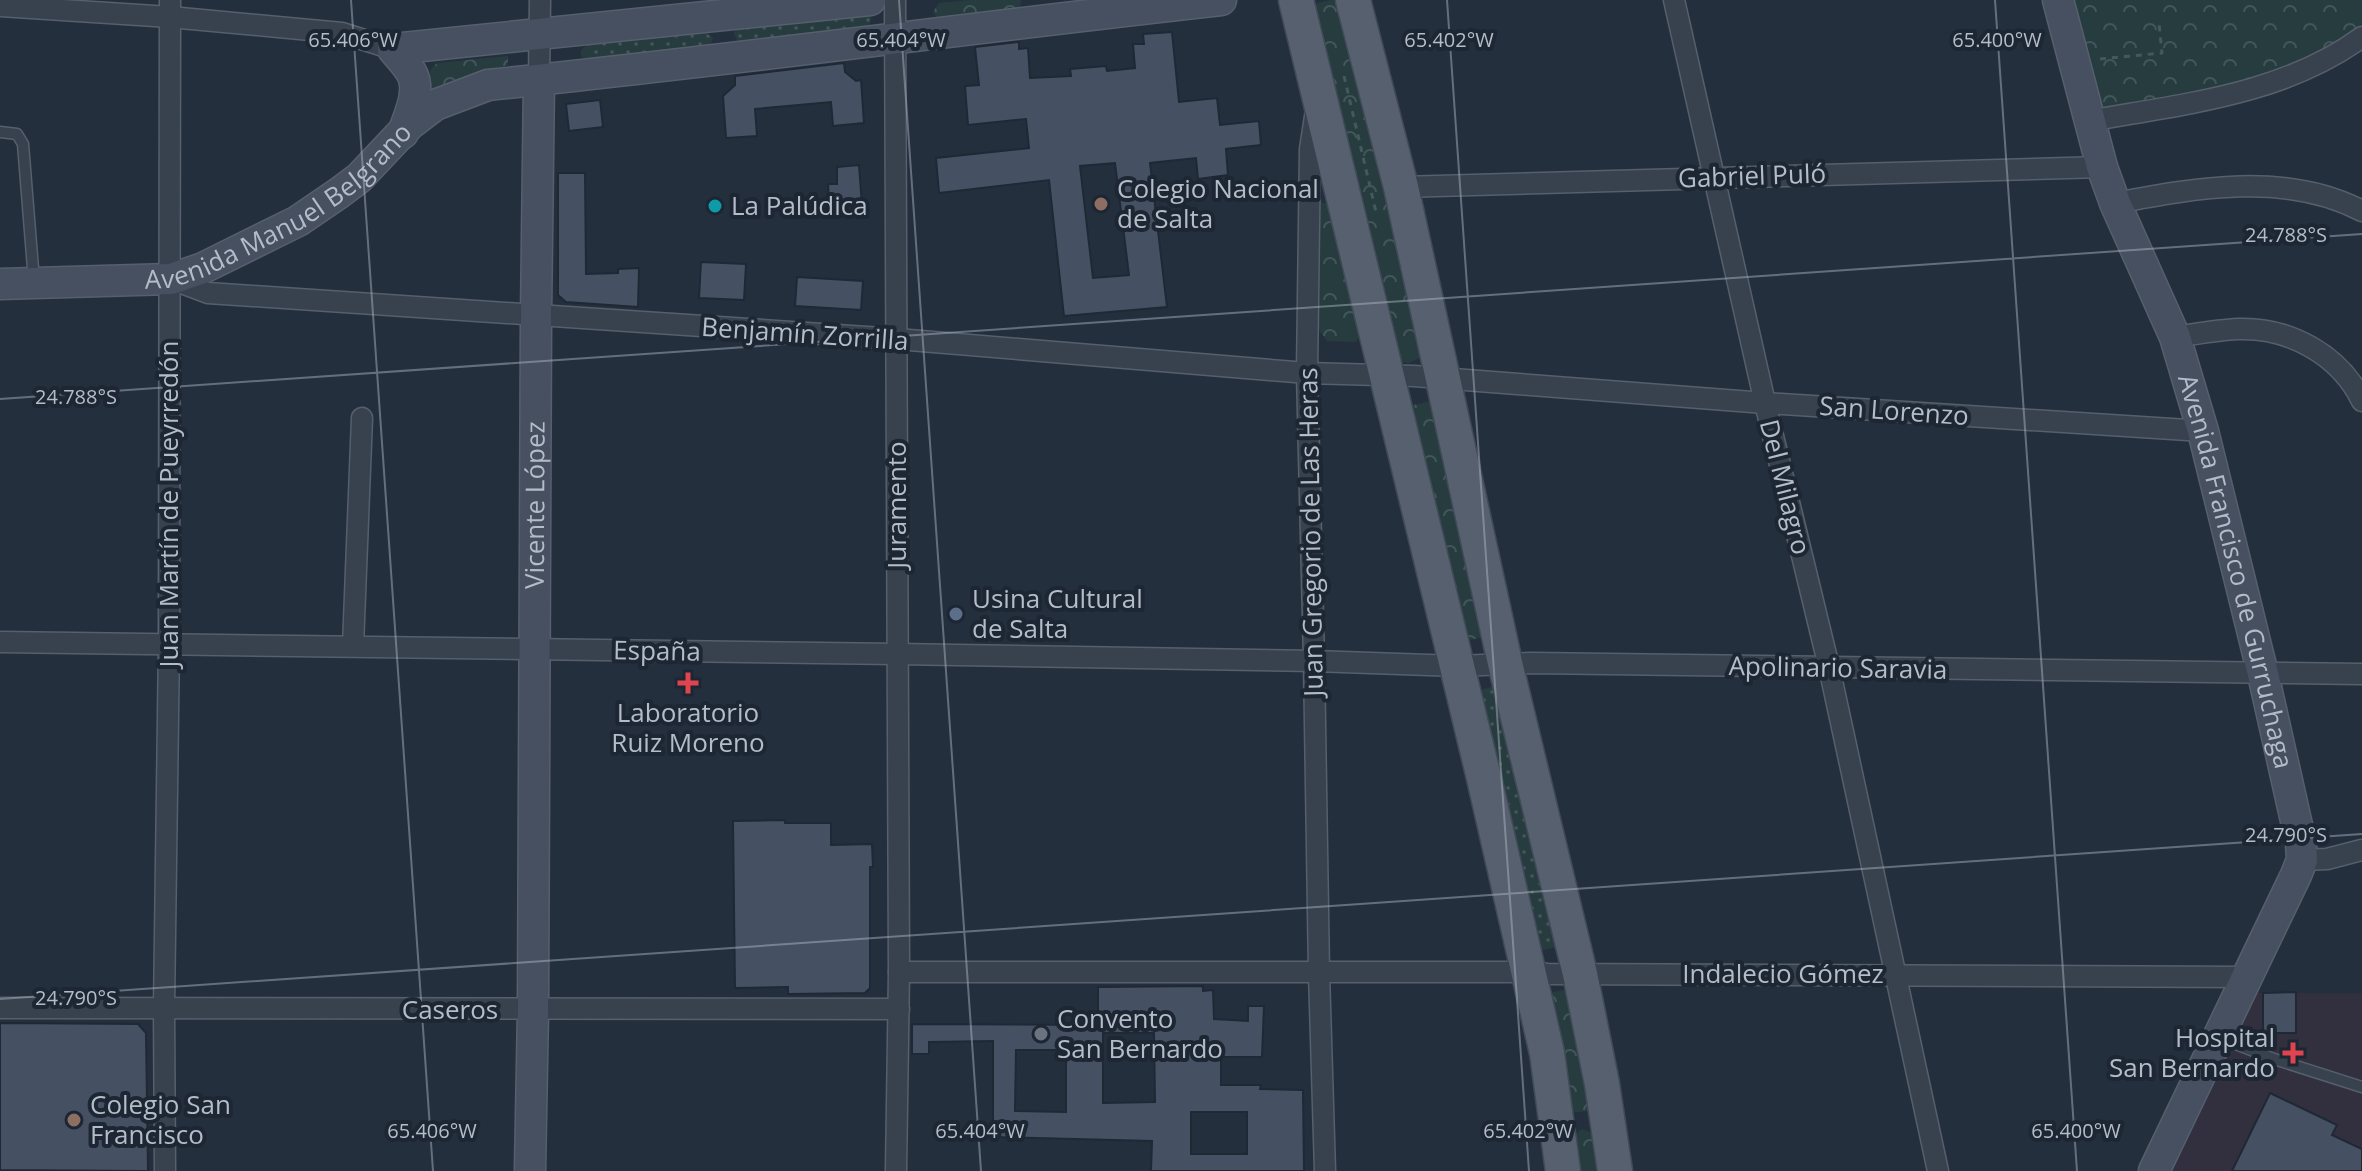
<svg xmlns="http://www.w3.org/2000/svg" width="2362" height="1171" font-family="'Open Sans',sans-serif">
<style>
.medical{fill:#32303f}
.grass{fill:url(#grass-dots)}
.park{fill:url(#park-crowns)}
.building{fill:#455162;stroke:#1f2835;stroke-width:2;fill-rule:evenodd}
.lines{fill:none;stroke-linecap:round;stroke-linejoin:round}
.lane-casing{stroke:#565f6c;stroke-width:13}
.street-casing{stroke:#565f6c;stroke-width:23}
.secondary-casing{stroke:#565f6c;stroke-width:33}
.primary-casing{stroke:#414a57;stroke-width:37}
.path{stroke:#44595c;stroke-width:3;stroke-dasharray:6 6;stroke-linecap:butt}
.lane{stroke:#38414e;stroke-width:10}
.street{stroke:#38414e;stroke-width:20}
.secondary{stroke:#465061;stroke-width:30}
.primary{stroke:#56606e;stroke-width:34}
.ticks{fill:none;stroke:#b4bcc9;stroke-width:2;stroke-opacity:0.45}
.education-dot{fill:#8d6e63;stroke:#1d2633;stroke-width:3}
.culture-dot{fill:#0f9aa8;stroke:#1d2633;stroke-width:3}
.service-dot{fill:#5c6f8a;stroke:#1d2633;stroke-width:3}
.health-dot{fill:#e0444e;stroke:#1d2633;stroke-width:3}
.worship-dot{fill:#6b7280;stroke:#1d2633;stroke-width:3}
.labels{text-anchor:middle;stroke-width:8;stroke-linejoin:round;paint-order:stroke}
.street-label{font-size:26px;fill:#b4bcc9;stroke:#1d2633}
.poi-label{font-size:26px;fill:#b4bcc9;stroke:#1d2633;text-anchor:start}
.ticks-label{font-size:20px;text-anchor:middle;fill:#b4bcc9;stroke:#1d2633;stroke-width:8;stroke-linejoin:round;paint-order:stroke}
</style>
<defs>
<pattern id="grass-dots" width="8" height="8" patternUnits="userSpaceOnUse" patternTransform="scale(2)"><rect width="8" height="8" fill="#263c3f"/><path d="M2 2h.1M6 6h.1" fill="none" stroke="#435659" stroke-width="1.8" stroke-linecap="round"/></pattern>
<pattern id="park-crowns" width="20" height="18" patternUnits="userSpaceOnUse" patternTransform="scale(2)"><rect width="20" height="18" fill="#263c3f"/><path d="M2 6a3 3 0 1 1 6 0M12 15a3 3 0 1 1 6 0" fill="none" stroke="#435659"/></pattern>
</defs>
<rect width="100%" height="100%" fill="#242f3e"/>
<path class="medical" d="M 2253,993 L 2362,993 L 2362,1171 L 2164,1171 Z"/>
<g class="grass">
<path d="M 868,14 L 871,17 L 869,28 L 738,43 L 734,33 L 738,28 Z"/>
<path d="M 705,32 L 713,38 L 710,46 L 588,61 L 581,56 L 582,49 L 588,45 Z"/>
<path d="M 1500,685 L 1562,946 L 1533,952 L 1472,692 Z"/>
</g>
<g class="park">
<path d="M 970,0 L 1021,0 L 1021,1 L 1019,10 L 939,21 L 933,12 L 939,3 Z"/>
<path d="M 1331,0 L 1340,1 L 1423,349 L 1420,358 L 1408,363 L 1400,361 L 1312,8 L 1318,3 Z"/>
<path d="M 2058,0 L 2362,0 L 2362,37 L 2315,65 L 2089,121 Z"/>
<path d="M 508,56 L 508,65 L 432,92 L 428,88 C 428,78 428,70 437,63 Z"/>
<path d="M 1321,202 L 1329,205 L 1361,333 L 1356,342 L 1327,341 L 1319,330 L 1318,207 Z"/>
<path d="M 1437,400 L 1489,636 L 1461,642 L 1409,406 Z"/>
<path d="M 1563,990 L 1569,991 L 1596,1116 L 1587,1111 L 1568,1113 L 1550,993 Z"/>
<path d="M 1582,1129 L 1595,1134 L 1604,1171 L 1575,1171 L 1574,1135 Z"/>
</g>
<g class="building">
<path d="M 1172,32 L 1179,102 L 1217,98 L 1220,125 L 1259,121 L 1261,145 L 1226,149 L 1228,175 L 1198,179 L 1196,158 L 1150,163 L 1167,307 L 1064,316 L 1049,180 L 939,193 L 936,158 L 1029,148 L 1026,119 L 968,125 L 965,86 L 979,85 L 975,47 L 1019,42 L 1019,49 L 1028,48 L 1030,78 L 1071,76 L 1070,69 L 1106,66 L 1107,71 L 1135,68 L 1133,44 L 1144,44 L 1143,34 ZM 1115,163 L 1129,275 L 1093,278 L 1080,166 Z"/>
<path d="M 844,63 L 845,72 L 856,81 L 861,80 L 864,123 L 833,126 L 831,102 L 755,109 L 757,136 L 726,138 L 723,96 L 735,85 L 735,76 Z"/>
<path d="M 600,100 L 603,127 L 569,131 L 566,104 Z"/>
<path d="M 859,165 L 862,205 L 848,206 L 847,202 L 829,202 L 828,184 L 837,184 L 837,167 Z"/>
<path d="M 558,173 L 585,173 L 586,274 L 618,273 L 618,269 L 639,268 L 638,307 L 566,302 L 558,295 Z"/>
<path d="M 701,262 L 746,264 L 744,300 L 699,298 Z"/>
<path d="M 797,277 L 863,281 L 861,310 L 795,306 Z"/>
<path d="M 785,820 L 785,823 L 831,823 L 831,845 L 872,844 L 873,867 L 870,867 L 870,988 L 865,993 L 788,994 L 788,987 L 735,988 L 733,821 Z"/>
<path d="M 1203,986 L 1203,991 L 1213,990 L 1214,1019 L 1248,1021 L 1248,1006 L 1264,1006 L 1262,1057 L 1221,1057 L 1221,1085 L 1261,1085 L 1260,1089 L 1303,1090 L 1304,1171 L 1151,1171 L 1152,1141 L 993,1137 L 993,1041 L 929,1042 L 929,1054 L 912,1054 L 912,1024 L 1098,1025 L 1098,987 ZM 1103,1033 L 1154,1033 L 1155,1102 L 1103,1103 ZM 1016,1050 L 1066,1050 L 1066,1112 L 1015,1111 ZM 1191,1112 L 1247,1112 L 1247,1154 L 1191,1154 Z"/>
<path d="M 2296,992 L 2296,1033 L 2263,1033 L 2263,993 Z"/>
<path d="M 0,1023 L 138,1024 L 146,1033 L 148,1171 L 0,1170 Z"/>
<path d="M 2270,1093 L 2337,1125 L 2332,1135 L 2362,1149 L 2362,1171 L 2232,1171 Z"/>
</g>
<g class="lines">
<g class="lane-casing">
<g id="lane">
<path d="M 0,132 L 17,134 L 23,144 L 34,281"/>
<path d="M 2223,1039 L 2274,1059 L 2362,1087"/>
</g>
</g>
<g class="street-casing">
<g id="street">
<path d="M 895,0 L 899,972 L 896,1171"/>
<path d="M 1674,0 L 1765,403 L 1829,667 L 1938,1171"/>
<path d="M 0,6 L 170,17 L 342,33 L 393,49"/>
<path d="M 539,80 L 540,0"/>
<path d="M 1316,110 L 1310,149 L 1307,373 L 1314,661 L 1319,973 L 1325,1171"/>
<path d="M 2089,121 C 2182,104 2283,95 2362,37"/>
<path d="M 1401,187 L 2102,167"/>
<path d="M 2115,203 C 2195,188 2286,171 2362,211"/>
<path d="M 171,279 L 208,293 L 897,339 L 1307,373 L 1414,376 L 1765,403 L 2203,431"/>
<path d="M 2175,337 C 2196,334 2217,330 2238,329 C 2289,327 2340,355 2362,401"/>
<path d="M 0,642 L 897,654 L 1314,661 L 1457,666 L 1532,663 L 2362,674"/>
<path d="M 353,646 L 362,418"/>
<path d="M 2302,860 L 2327,859 L 2362,850"/>
<path d="M 899,972 L 1527,972 L 1548,974 L 2247,977"/>
<path d="M 0,1008 L 899,1009"/>
<path d="M 165,1171 L 164,1008 L 169,644 L 170,0"/>
</g>
</g>
<g class="secondary-casing">
<g id="secondary">
<path id="s1" d="M 2058,0 L 2102,167 L 2115,203 L 2175,337 L 2203,431 L 2263,674 L 2301,843 L 2302,860 L 2296,875 L 2154,1171"/>
<path d="M 393,49 L 870,0"/>
<path d="M 393,49 C 399,57 409,66 413,76 C 420,93 409,116 403,133"/>
<path id="s2" d="M 0,284 L 171,279 L 203,268 L 298,221 L 339,193 L 359,178 L 410,124 L 435,105 L 488,85 C 733,60 977,27 1221,0"/>
<path id="s3" d="M 530,1171 L 533,1010 L 536,317 L 539,80"/>
</g>
</g>
<g class="primary-casing">
<g id="primary">
<path d="M 1296,0 L 1484,778 L 1547,1053 L 1563,1171"/>
<path d="M 1353,0 L 1401,187 L 1505,663 L 1580,974 L 1602,1084 L 1615,1171"/>
</g>
</g>
<g class="path">
<path d="M 2100,59 L 2162,53 L 2159,24"/>
<path d="M 1344,76 L 1376,212"/>
</g>
<use href="#lane" class="lane"/>
<use href="#street" class="street"/>
<use href="#secondary" class="secondary"/>
<use href="#primary" class="primary"/>
</g>
<path class="ticks" d="M 351,0 L 433,1171M 899,0 L 981,1171M 1447,0 L 1529,1171M 1995,0 L 2077,1171M 0,399 L 2362,234M 0,999 L 2362,834"/>
<g class="education-dot">
<circle cx="1101" cy="204" r="8"/>
<circle cx="74" cy="1120" r="8"/>
</g>
<circle class="culture-dot" cx="715" cy="206" r="8"/>
<circle class="service-dot" cx="956" cy="614" r="8"/>
<g class="health-dot">
<path d="M684 671h8v8h8v8h-8v8h-8v-8h-8v-8h8z"/>
<path d="M2289 1041h8v8h8v8h-8v8h-8v-8h-8v-8h8z"/>
</g>
<circle class="worship-dot" cx="1041" cy="1034" r="8"/>
<g class="labels">
<g class="street-label">
<text transform="translate(1752 176) rotate(-2)" y="9">Gabriel Puló</text>
<text dy="9" stroke="none"><textPath href="#s2" startOffset="300">Avenida Manuel Belgrano</textPath></text>
<text transform="translate(805 334) rotate(4)" y="9">Benjamín Zorrilla</text>
<text transform="translate(1894 411) rotate(4)" y="9">San Lorenzo</text>
<text transform="translate(1785 487) rotate(76)" y="9">Del Milagro</text>
<text transform="translate(169 504) rotate(-90)" y="9">Juan Martín de Pueyrredón</text>
<text dy="9" stroke="none"><textPath href="#s3" startOffset="666">Vicente López</textPath></text>
<text transform="translate(897 505) rotate(-90)" y="9">Juramento</text>
<text transform="translate(1311 532) rotate(-91)" y="9">Juan Gregorio de Las Heras</text>
<text dy="9" stroke="none"><textPath href="#s1" startOffset="600">Avenida Francisco de Gurruchaga</textPath></text>
<text transform="translate(657 651) rotate(1)" y="9">España</text>
<text transform="translate(1838 668) rotate(1)" y="9">Apolinario Saravia</text>
<text x="1783" y="983">Indalecio Gómez</text>
<text x="450" y="1019">Caseros</text>
</g>
<g class="poi-label">
<text x="1117" y="198">Colegio Nacional<tspan x="1117" dy="30">de Salta</tspan></text>
<text x="731" y="215">La Palúdica</text>
<text x="972" y="608">Usina Cultural<tspan x="972" dy="30">de Salta</tspan></text>
<text x="688" y="722" text-anchor="middle">Laboratorio<tspan x="688" dy="30">Ruiz Moreno</tspan></text>
<text x="1057" y="1028">Convento<tspan x="1057" dy="30">San Bernardo</tspan></text>
<text x="2275" y="1047" text-anchor="end">Hospital<tspan x="2275" dy="30">San Bernardo</tspan></text>
<text x="90" y="1114">Colegio San<tspan x="90" dy="30">Francisco</tspan></text>
</g>
</g>
<g class="ticks-label">
<text x="353" y="47">65.406°W</text>
<text x="901" y="47">65.404°W</text>
<text x="1449" y="47">65.402°W</text>
<text x="1997" y="47">65.400°W</text>
<text x="2286" y="242">24.788°S</text>
<text x="76" y="404">24.788°S</text>
<text x="2286" y="842">24.790°S</text>
<text x="76" y="1005">24.790°S</text>
<text x="432" y="1138">65.406°W</text>
<text x="980" y="1138">65.404°W</text>
<text x="1528" y="1138">65.402°W</text>
<text x="2076" y="1138">65.400°W</text>
</g>
</svg>
